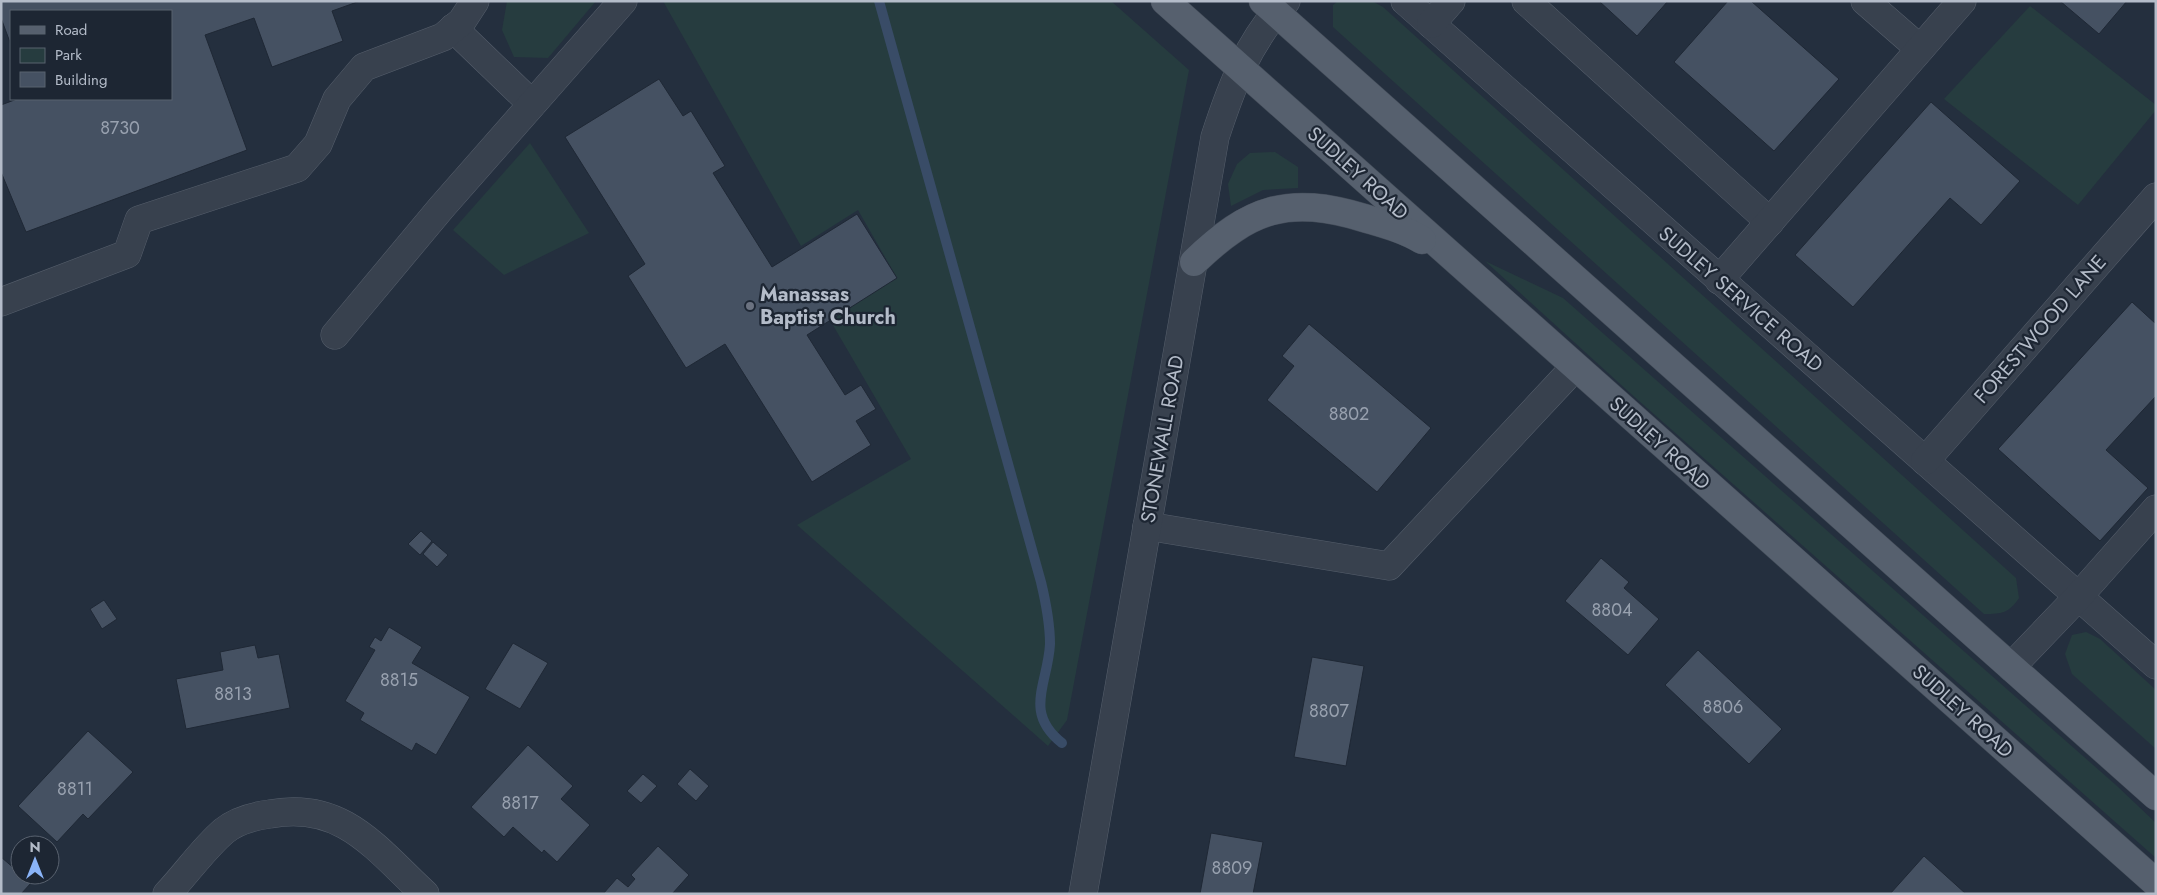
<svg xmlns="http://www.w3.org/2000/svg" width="2157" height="895" font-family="Jost,sans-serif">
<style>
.green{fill:#263c3f}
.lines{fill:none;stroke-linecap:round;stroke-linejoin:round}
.stream{stroke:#394c67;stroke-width:10}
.building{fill:#455162;stroke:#1f2835}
.minor-casing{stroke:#565f6c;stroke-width:29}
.major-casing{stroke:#414a57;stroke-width:29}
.minor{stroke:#38414e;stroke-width:28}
.major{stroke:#56606e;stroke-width:28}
.worship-dot{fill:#6b7280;stroke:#1d2633;stroke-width:2}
.labels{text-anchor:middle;stroke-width:4.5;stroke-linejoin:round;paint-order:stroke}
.number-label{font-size:18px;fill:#98a1af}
.street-label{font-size:20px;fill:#b4bcc9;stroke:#1d2633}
.poi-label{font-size:20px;font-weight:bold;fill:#b4bcc9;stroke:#1d2633;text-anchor:start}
</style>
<rect width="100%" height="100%" fill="#242f3e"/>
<g class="green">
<path d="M 507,1 L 596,1 L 548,58 L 514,57 L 502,30 Z"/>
<path d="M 663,1 L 1111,1 L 1189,70 L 1067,720 L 1048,746 L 797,525 L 911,459 L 830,320 L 897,278 L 858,210 L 801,246 Z"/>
<path d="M 1338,1 L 1372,1 L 1383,7 L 2016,578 L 2019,598 C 2009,613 2002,614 1984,614 L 1333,27 L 1333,5 Z"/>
<path d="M 2030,6 L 2156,105 L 2156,110 L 2078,205 L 1944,99 Z"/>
<path d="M 530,143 L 589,233 L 504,275 L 453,230 Z"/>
<path d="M 1275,152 L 1298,167 L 1298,188 L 1263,190 L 1231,206 L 1228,184 L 1237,164 L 1250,153 Z"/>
<path d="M 1485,261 L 1563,298 L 2117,786 L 2156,823 L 2156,858 L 1629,392 Z"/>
<path d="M 2086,632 L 2100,639 L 2156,690 L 2156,749 L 2072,674 L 2065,654 L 2072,635 Z"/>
</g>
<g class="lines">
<path class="stream" d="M 879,1 L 1041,582 C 1046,603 1050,623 1050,644 C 1048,684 1023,712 1062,743"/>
</g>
<g class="building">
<path d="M 1,1 L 360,1 L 332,11 L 343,41 L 272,67 L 254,18 L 205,35 L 247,150 L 26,232 L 1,172 L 1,105 L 17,99 L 171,99 L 171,11 L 11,11 L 11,45 L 1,18 Z"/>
<path d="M 1599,1 L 1668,1 L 1637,36 Z"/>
<path d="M 1728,1 L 1751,1 L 1839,79 L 1774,151 L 1674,62 Z"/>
<path d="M 2060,1 L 2127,1 L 2099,34 Z"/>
<path d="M 659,79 L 683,116 L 691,111 L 725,166 L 713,173 L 772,267 L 857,214 L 897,278 L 807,335 L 845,395 L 861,385 L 876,409 L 856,421 L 871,445 L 812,482 L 725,344 L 686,368 L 628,276 L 645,264 L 565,137 Z"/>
<path d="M 1931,102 L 2020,181 L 1981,225 L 1950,198 L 1853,307 L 1795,255 Z"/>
<path d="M 2132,302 L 2156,324 L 2156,396 L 2106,450 L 2148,488 L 2100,541 L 1998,449 Z"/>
<path d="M 1309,324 L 1431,428 L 1377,492 L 1267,400 L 1294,366 L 1282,356 Z"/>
<path d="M 421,531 L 432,541 L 420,555 L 408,544 Z"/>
<path d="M 433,542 L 448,555 L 437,567 L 423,554 Z"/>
<path d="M 1601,558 L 1629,582 L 1624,588 L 1659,619 L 1628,655 L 1565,601 Z"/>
<path d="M 104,600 L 117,619 L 102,629 L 90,609 Z"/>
<path d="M 389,627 L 422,647 L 412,663 L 470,697 L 436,755 L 416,743 L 412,751 L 360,720 L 364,713 L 345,701 L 375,650 L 369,647 L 375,637 L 381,641 Z"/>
<path d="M 513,643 L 548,663 L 520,709 L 485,689 Z"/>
<path d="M 255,645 L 258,658 L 279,654 L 290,708 L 186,729 L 176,679 L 223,670 L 220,652 Z"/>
<path d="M 1698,650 L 1782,729 L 1749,764 L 1665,685 Z"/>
<path d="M 1312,657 L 1364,666 L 1346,766 L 1294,757 Z"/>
<path d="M 88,731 L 133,772 L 88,819 L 83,814 L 57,842 L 18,806 Z"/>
<path d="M 528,745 L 573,786 L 561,799 L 590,825 L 557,862 L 544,850 L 542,853 L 513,827 L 504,837 L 471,807 Z"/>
<path d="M 690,769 L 709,786 L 696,801 L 677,784 Z"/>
<path d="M 643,774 L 657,786 L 641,803 L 627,791 Z"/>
<path d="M 1211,833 L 1263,842 L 1253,894 L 1200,894 Z"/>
<path d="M 658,846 L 689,875 L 672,894 L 603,894 L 617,878 L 628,887 L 635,879 L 631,875 Z"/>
<path d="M 1924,856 L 1966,894 L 1890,894 Z"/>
<path d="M 1,857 L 31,883 L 21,894 L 1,894 Z"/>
</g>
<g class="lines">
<g class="minor-casing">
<g id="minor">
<path d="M 1405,1 L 2156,665"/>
<path d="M 1526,1 L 1770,222"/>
<path d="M 1865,1 L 1920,49"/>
<path d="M 1431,24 L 1451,1"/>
<path d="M 453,28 L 532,104"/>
<path d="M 1719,280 L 1962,1"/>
<path d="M 1,302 L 127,254 L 139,220 L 297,168 L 318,144 L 337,99 L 364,67 L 443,37 L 462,21 L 475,1"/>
<path d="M 335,335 L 441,208 L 623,1"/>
<path d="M 1925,461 L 2156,197"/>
<path d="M 1147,526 L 1389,566 L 1575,367"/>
<path d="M 2011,667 L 2078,597 L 2156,509"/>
<path d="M 167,894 C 186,874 203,849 224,831 C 236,821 255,816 270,814 C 343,800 377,850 425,894"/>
<path d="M 1083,894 L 1215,137 C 1232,85 1248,42 1286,1"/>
</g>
</g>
<g class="major-casing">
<g id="major">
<path d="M 1165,1 L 2156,883"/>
<path d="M 1263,1 L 2156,796"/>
<path d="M 1194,262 C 1250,208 1288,195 1364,218 C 1384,224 1404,229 1422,240"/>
</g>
</g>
<use href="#minor" class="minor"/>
<use href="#major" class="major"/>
</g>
<circle class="worship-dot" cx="750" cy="306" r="5"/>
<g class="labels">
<g class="number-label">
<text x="120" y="134">8730</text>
<text x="1349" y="420">8802</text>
<text x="1612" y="616">8804</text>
<text x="399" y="686">8815</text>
<text x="233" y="700">8813</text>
<text x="1723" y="713">8806</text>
<text x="1329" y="717">8807</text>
<text x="75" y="795">8811</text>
<text x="520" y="809">8817</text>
<text x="1232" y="874">8809</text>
</g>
<g class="street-label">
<text transform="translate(1358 173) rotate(42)" y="7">SUDLEY ROAD</text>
<text transform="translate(1741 299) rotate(41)" y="7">SUDLEY SERVICE ROAD</text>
<text transform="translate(2040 329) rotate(-49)" y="7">FORESTWOOD LANE</text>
<text transform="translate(1162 439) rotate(-80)" y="7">STONEWALL ROAD</text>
<text transform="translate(1660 443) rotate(42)" y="7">SUDLEY ROAD</text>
<text transform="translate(1963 711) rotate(42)" y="7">SUDLEY ROAD</text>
</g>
<g class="poi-label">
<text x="760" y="301">Manassas<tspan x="760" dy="23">Baptist Church</tspan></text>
</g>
</g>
<rect width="2157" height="895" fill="none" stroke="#b4bcc9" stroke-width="5"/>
<rect x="10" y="10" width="162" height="90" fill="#1d2633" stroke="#59626f"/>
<rect x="20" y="26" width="25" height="8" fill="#56606e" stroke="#59626f"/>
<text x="55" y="35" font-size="15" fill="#b4bcc9">Road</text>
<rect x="20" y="48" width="25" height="15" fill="#263c3f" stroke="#59626f"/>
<text x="55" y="60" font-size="15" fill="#b4bcc9">Park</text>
<rect x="20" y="72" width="25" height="15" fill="#455162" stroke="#59626f"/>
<text x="55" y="85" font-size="15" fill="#b4bcc9">Building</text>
<g transform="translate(35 860)"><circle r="24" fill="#1d2633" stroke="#59626f"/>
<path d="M0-4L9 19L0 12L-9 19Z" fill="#8ab4f8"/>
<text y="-8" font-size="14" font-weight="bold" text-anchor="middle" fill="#b4bcc9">N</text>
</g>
</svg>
